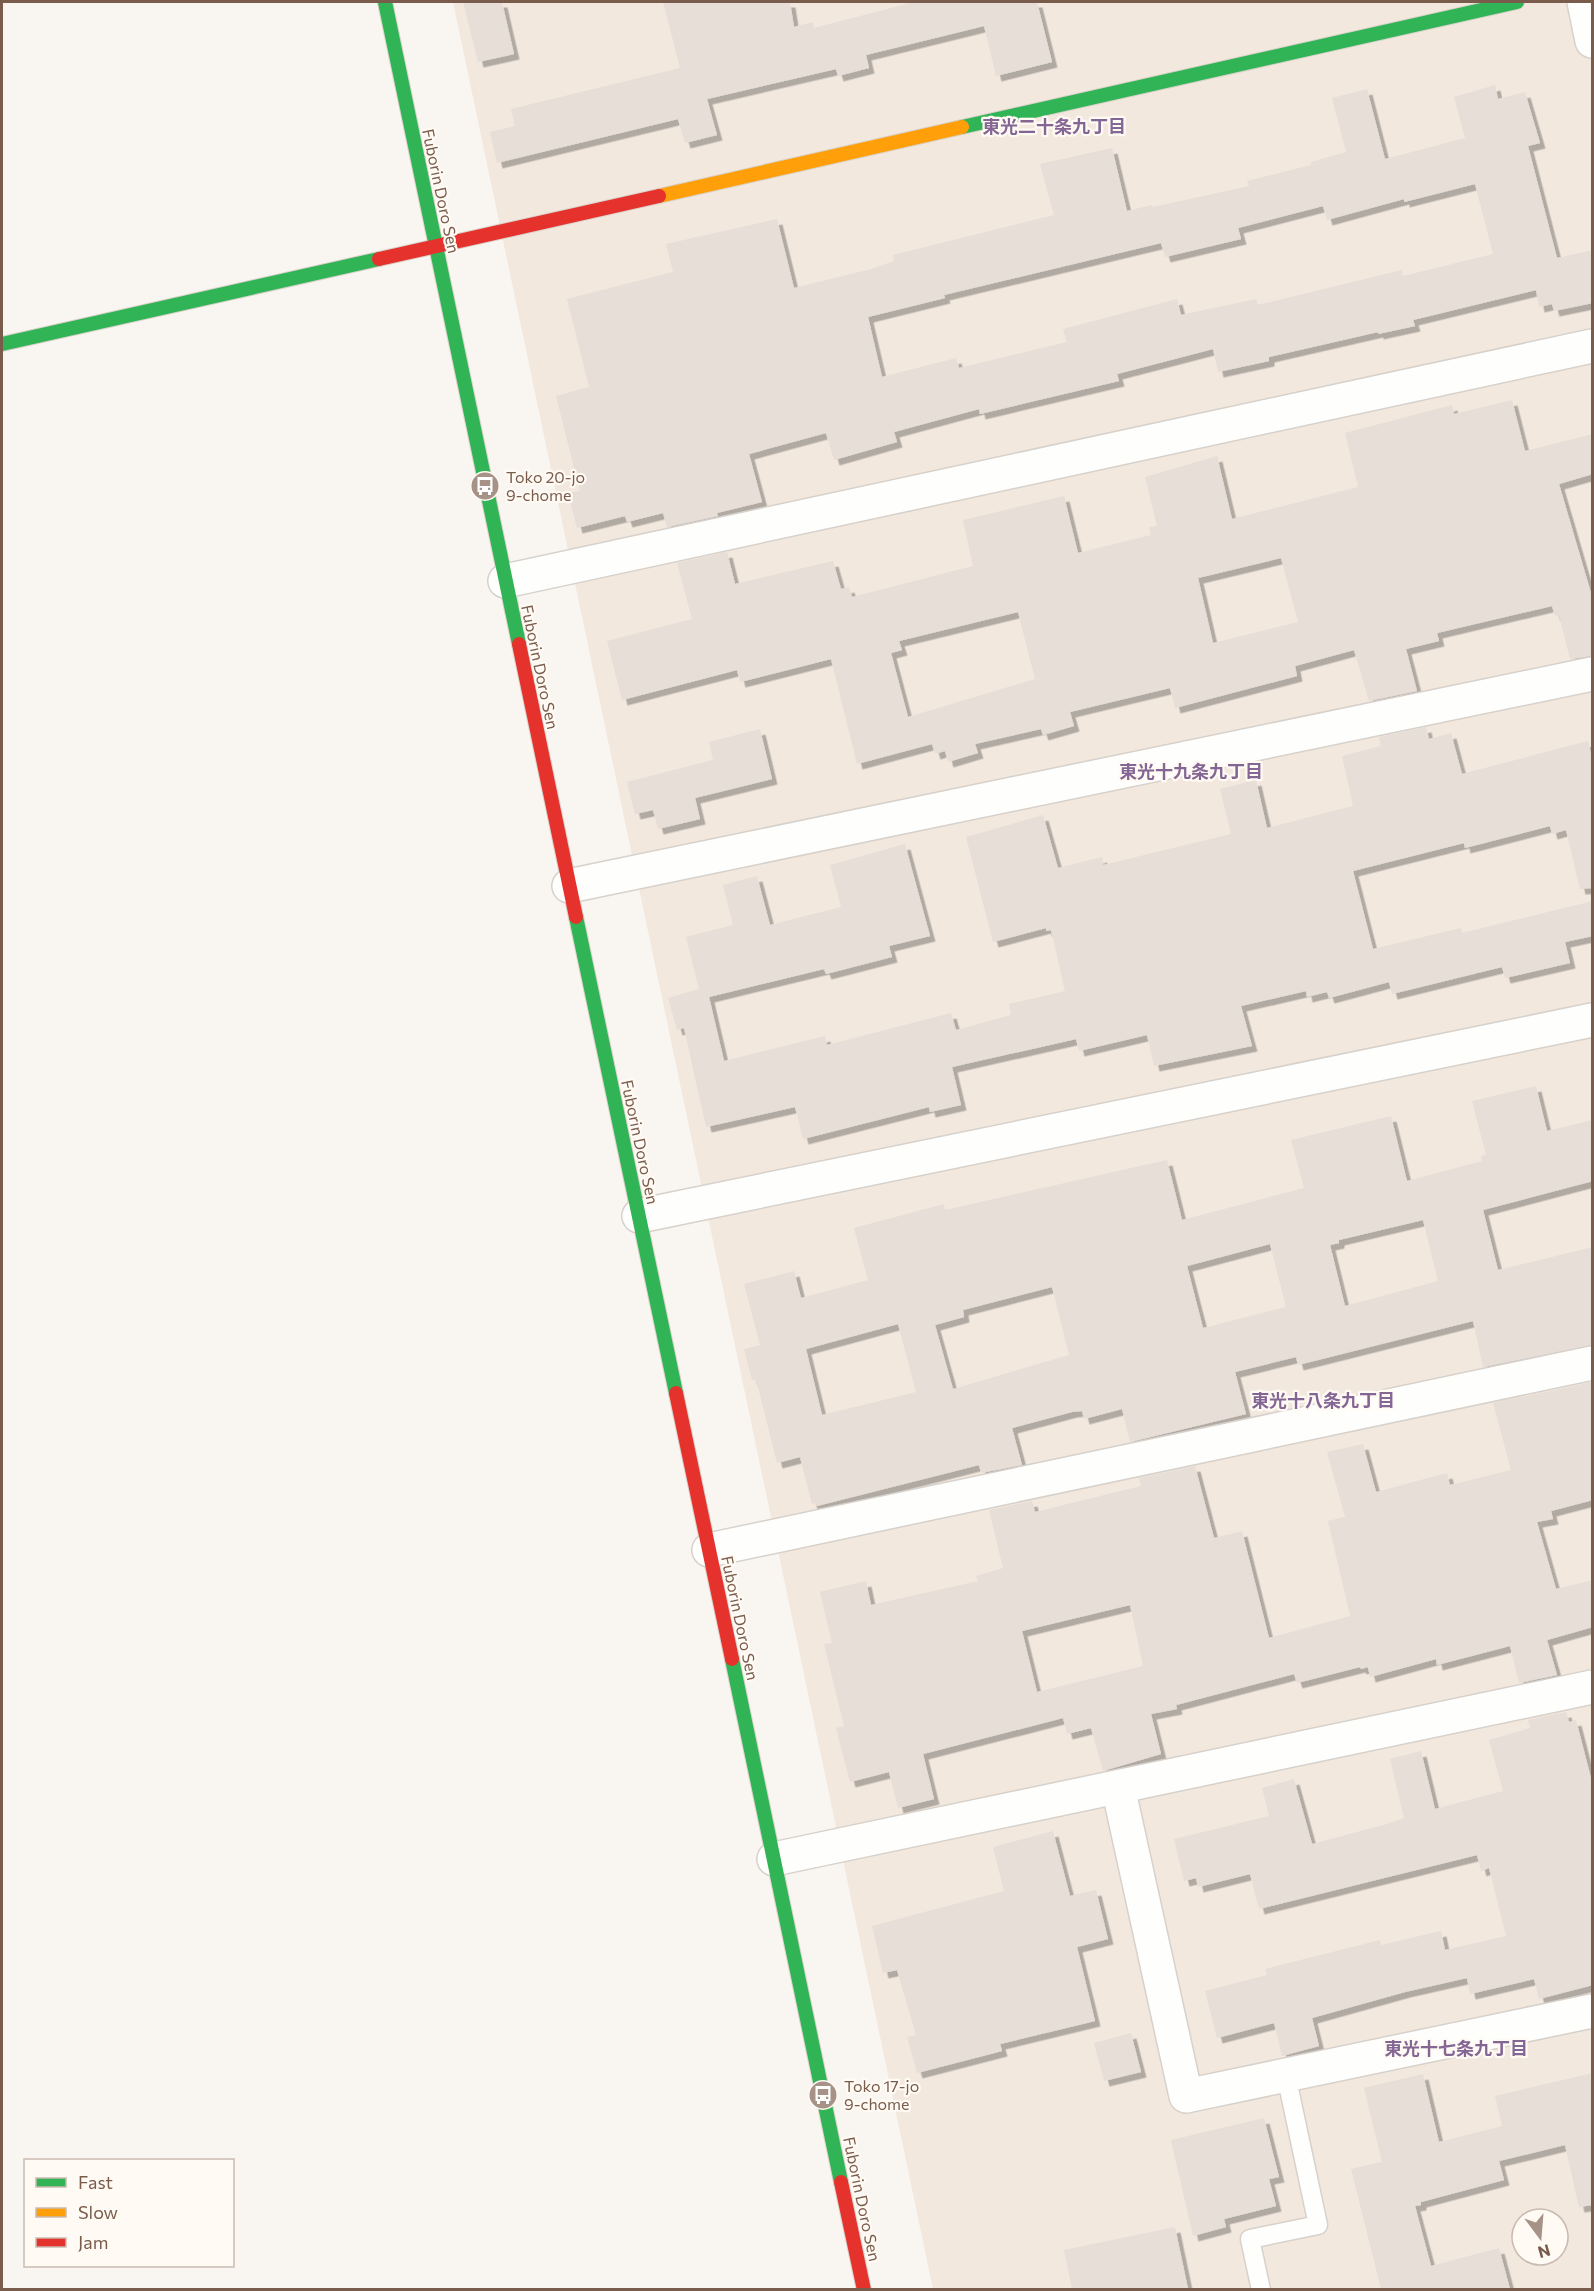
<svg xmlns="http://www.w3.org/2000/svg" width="1594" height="2291" font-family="Commissioner,'Noto Sans JP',sans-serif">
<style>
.residential{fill:#f2e8de;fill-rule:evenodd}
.building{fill:#e6ded7;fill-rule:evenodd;filter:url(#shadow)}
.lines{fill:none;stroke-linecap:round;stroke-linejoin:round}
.lane-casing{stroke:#d7d1cb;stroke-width:21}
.street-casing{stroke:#d7d1cb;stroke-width:36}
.fast-casing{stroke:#d9d2cb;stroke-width:16}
.slow-casing{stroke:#d9d2cb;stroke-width:16}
.jam-casing{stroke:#d9d2cb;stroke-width:16}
.lane{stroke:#fefefd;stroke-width:18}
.street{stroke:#fefefd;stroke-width:33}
.fast{stroke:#30b455;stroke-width:14}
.slow{stroke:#ff9f0a;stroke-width:14}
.jam{stroke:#e5322d;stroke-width:14}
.labels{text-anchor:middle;stroke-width:4.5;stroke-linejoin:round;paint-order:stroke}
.street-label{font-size:16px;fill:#7a5c4d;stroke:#fffaf3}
.poi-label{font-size:16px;fill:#7a5c4d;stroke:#fffaf3;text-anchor:start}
.neighbourhood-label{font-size:18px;font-weight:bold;fill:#846695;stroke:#fffaf3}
</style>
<defs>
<filter id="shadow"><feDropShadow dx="5.5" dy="5.5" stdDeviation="0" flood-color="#0004"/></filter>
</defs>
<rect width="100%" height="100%" fill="#f9f5f0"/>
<path class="residential" d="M 453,2 L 1592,2 L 1592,2289 L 933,2289 ZM 1522,2219 L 1558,2219 L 1558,2255 L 1522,2255 Z"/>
<g class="building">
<path d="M 463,2 L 502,2 L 514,54 L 478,62 Z"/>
<path d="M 663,2 L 790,2 L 794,27 L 813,22 L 814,28 L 914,2 L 1037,2 L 1052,62 L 996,76 L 984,26 L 866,55 L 869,68 L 838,76 L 836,69 L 707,99 L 717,135 L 685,143 L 678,119 L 497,163 L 490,132 L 515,126 L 511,109 L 680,68 Z"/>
<path d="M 1495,85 L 1498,99 L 1525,92 L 1540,143 L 1528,146 L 1557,258 L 1593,250 L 1593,303 L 1554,311 L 1552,304 L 1539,307 L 1536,290 L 1413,320 L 1415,326 L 1378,334 L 1378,332 L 1269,357 L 1269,361 L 1218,372 L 1213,349 L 1117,374 L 1119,381 L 980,414 L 979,409 L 894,432 L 897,442 L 834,460 L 826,433 L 749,454 L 762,502 L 717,513 L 718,516 L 667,527 L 663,513 L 627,522 L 625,516 L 577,528 L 568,493 L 580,491 L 556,396 L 589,387 L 567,299 L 673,272 L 666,244 L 777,219 L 794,288 L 871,269 L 894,261 L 893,255 L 1054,215 L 1040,164 L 1112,148 L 1127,211 L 1152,205 L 1153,207 L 1249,186 L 1247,181 L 1311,165 L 1311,162 L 1346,152 L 1332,98 L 1367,89 L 1385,159 L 1465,138 L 1454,97 ZM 1475,184 L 1493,254 L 1403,276 L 1402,270 L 1258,305 L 1256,299 L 1181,315 L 1177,299 L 1063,329 L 1067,342 L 959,368 L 956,358 L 882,377 L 868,317 L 945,298 L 944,295 L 1161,243 L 1165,257 L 1241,239 L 1238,228 L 1323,206 L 1327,220 L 1404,199 L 1404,202 Z"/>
<path d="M 1512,400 L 1525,451 L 1593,434 L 1593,474 L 1559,484 L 1593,600 L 1593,656 L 1570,659 L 1559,615 L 1555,616 L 1552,606 L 1437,633 L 1439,641 L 1406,649 L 1417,691 L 1369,701 L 1354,650 L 1295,666 L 1297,676 L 1175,708 L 1170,688 L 1070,712 L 1074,726 L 1043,735 L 1041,729 L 975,744 L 978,753 L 948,762 L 945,751 L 935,754 L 932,744 L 857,764 L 831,659 L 740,682 L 737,670 L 622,700 L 607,641 L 692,619 L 677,563 L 727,552 L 735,584 L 833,561 L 841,589 L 849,587 L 852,597 L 973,566 L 963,520 L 1064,496 L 1078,553 L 1151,535 L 1149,527 L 1157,526 L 1145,477 L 1217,456 L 1232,519 L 1358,487 L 1345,433 L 1452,405 L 1454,414 ZM 1281,558 L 1298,622 L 1213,643 L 1198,578 ZM 1018,612 L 1035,679 L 908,717 L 891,653 L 902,650 L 899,641 Z"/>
<path d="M 1426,727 L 1429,739 L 1451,733 L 1462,774 L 1588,741 L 1593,762 L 1593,888 L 1580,889 L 1566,830 L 1552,834 L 1550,826 L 1465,848 L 1464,843 L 1353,871 L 1373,949 L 1461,928 L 1462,933 L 1593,901 L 1593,936 L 1565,942 L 1570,963 L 1505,978 L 1502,967 L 1392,994 L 1389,982 L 1329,998 L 1327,992 L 1307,997 L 1306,991 L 1241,1006 L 1252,1046 L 1154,1066 L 1147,1035 L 1079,1051 L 1076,1039 L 952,1067 L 961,1105 L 930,1112 L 929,1107 L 803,1139 L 795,1107 L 706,1127 L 684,1028 L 677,1030 L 668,998 L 699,989 L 686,937 L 733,925 L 723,885 L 757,876 L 770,925 L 841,907 L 830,865 L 905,844 L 930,936 L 889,946 L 892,957 L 826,974 L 824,969 L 709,997 L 724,1061 L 825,1036 L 827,1045 L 951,1013 L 956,1030 L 1011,1015 L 1009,1004 L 1065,991 L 1051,930 L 1046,931 L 1046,928 L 993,942 L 966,837 L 1043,815 L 1058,868 L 1102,857 L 1103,865 L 1231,834 L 1220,789 L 1256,780 L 1267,828 L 1353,806 L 1342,756 L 1381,746 L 1379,737 Z"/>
<path d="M 760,729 L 772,779 L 695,798 L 700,819 L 658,829 L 653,810 L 635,814 L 627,782 L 713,760 L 709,742 Z"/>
<path d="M 1536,1086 L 1547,1131 L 1593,1120 L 1593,1181 L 1483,1210 L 1498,1270 L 1593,1247 L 1593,1345 L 1483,1367 L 1473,1321 L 1298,1365 L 1296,1357 L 1235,1372 L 1246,1414 L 1130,1442 L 1122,1409 L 1084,1419 L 1082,1411 L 1072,1412 L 1012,1428 L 1022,1465 L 981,1473 L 979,1465 L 817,1506 L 816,1503 L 812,1504 L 800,1457 L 777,1463 L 756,1379 L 752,1380 L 744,1349 L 760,1345 L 744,1284 L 794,1271 L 801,1298 L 868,1280 L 854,1228 L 944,1204 L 945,1210 L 1167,1160 L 1182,1220 L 1304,1188 L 1291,1140 L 1391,1116 L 1407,1181 L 1482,1161 L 1481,1156 L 1486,1155 L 1472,1101 ZM 1423,1220 L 1438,1281 L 1345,1306 L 1330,1245 L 1339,1243 L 1339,1240 ZM 1270,1244 L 1286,1307 L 1203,1328 L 1187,1266 ZM 1052,1287 L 1069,1355 L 953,1389 L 935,1325 L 964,1317 L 963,1310 ZM 898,1324 L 916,1392 L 822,1415 L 806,1349 Z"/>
<path d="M 1593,1382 L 1593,1500 L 1551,1511 L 1553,1519 L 1537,1522 L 1556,1589 L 1593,1580 L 1593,1627 L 1547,1640 L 1557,1675 L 1519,1683 L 1510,1646 L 1437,1665 L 1436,1659 L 1370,1677 L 1368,1667 L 1361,1669 L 1360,1667 L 1297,1683 L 1294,1674 L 1176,1705 L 1177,1709 L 1151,1714 L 1161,1754 L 1103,1771 L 1091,1728 L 1067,1734 L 1063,1718 L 923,1754 L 934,1799 L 898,1808 L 889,1772 L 850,1782 L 836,1728 L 844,1726 L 824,1644 L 832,1643 L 820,1592 L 866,1581 L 871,1605 L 978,1581 L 976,1576 L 1003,1568 L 989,1510 L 1032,1501 L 1035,1512 L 1141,1486 L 1139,1478 L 1195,1466 L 1214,1538 L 1242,1531 L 1269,1638 L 1350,1616 L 1328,1521 L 1345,1517 L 1327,1452 L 1363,1444 L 1376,1492 L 1447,1473 L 1450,1485 L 1511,1470 L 1493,1403 ZM 1130,1605 L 1143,1666 L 1037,1692 L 1022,1631 Z"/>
<path d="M 1566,1712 L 1569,1722 L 1576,1720 L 1593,1786 L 1593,1985 L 1539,1999 L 1534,1979 L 1470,1994 L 1467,1978 L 1405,1992 L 1312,2018 L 1319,2046 L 1282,2056 L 1274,2023 L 1217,2038 L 1205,1991 L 1267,1975 L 1265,1969 L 1380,1940 L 1381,1945 L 1441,1931 L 1445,1950 L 1506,1936 L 1489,1868 L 1481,1871 L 1477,1855 L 1259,1909 L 1250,1874 L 1198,1887 L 1196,1878 L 1184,1881 L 1174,1839 L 1269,1816 L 1262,1788 L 1294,1779 L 1312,1844 L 1387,1824 L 1404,1818 L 1390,1759 L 1421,1751 L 1435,1809 L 1503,1791 L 1489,1740 L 1530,1728 L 1528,1720 Z"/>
<path d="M 1053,1831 L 1070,1896 L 1096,1890 L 1108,1939 L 1077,1947 L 1095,2021 L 1000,2044 L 1002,2051 L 917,2073 L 907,2037 L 916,2035 L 897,1970 L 883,1973 L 872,1926 L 1004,1891 L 993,1847 Z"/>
<path d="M 1131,2033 L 1141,2072 L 1104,2081 L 1094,2043 Z"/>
<path d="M 1593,2073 L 1593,2205 L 1579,2207 L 1565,2145 L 1499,2161 L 1504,2180 L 1421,2202 L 1421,2205 L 1415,2206 L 1431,2266 L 1499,2248 L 1510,2289 L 1381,2289 L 1351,2169 L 1382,2162 L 1364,2088 L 1423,2074 L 1439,2142 L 1502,2126 L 1495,2096 Z"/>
<path d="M 1264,2118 L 1279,2177 L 1269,2179 L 1276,2206 L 1224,2219 L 1226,2227 L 1193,2236 L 1171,2140 Z"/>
<path d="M 1175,2227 L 1188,2289 L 1072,2289 L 1064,2250 Z"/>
</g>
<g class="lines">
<g class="lane-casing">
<path id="lane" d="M 1261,2290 L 1250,2239 L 1318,2225 L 1286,2075"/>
</g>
<g class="street-casing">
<g id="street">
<path d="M 1584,2 L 1592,41"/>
<path d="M 505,581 L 1592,346"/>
<path d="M 569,886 L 1592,674"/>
<path d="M 639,1216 L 1592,1020"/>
<path d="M 709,1550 L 1592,1363"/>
<path d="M 1118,1787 L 1186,2096 L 1592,2011"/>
<path d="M 774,1859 L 1592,1687"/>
</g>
</g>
<g class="fast-casing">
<g id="fast">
<path d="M 385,2 L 519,644"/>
<path d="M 962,127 L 1517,2"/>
<path d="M 2,344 L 379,259"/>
<path d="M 576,917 L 676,1393"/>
<path d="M 732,1659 L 841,2182"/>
</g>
</g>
<g class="slow-casing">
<path id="slow" d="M 659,196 L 962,127"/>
</g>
<g class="jam-casing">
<g id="jam">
<path d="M 379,259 L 659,196"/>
<path d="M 519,644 L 576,917"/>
<path d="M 676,1393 L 732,1659"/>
<path d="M 841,2182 L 864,2290"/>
</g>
</g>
<use href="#lane" class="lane"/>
<use href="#street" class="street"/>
<use href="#fast" class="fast"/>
<use href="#slow" class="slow"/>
<use href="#jam" class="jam"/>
</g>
<defs>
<g id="bus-disc" transform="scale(1.5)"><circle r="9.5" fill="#a69286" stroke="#fffaf3"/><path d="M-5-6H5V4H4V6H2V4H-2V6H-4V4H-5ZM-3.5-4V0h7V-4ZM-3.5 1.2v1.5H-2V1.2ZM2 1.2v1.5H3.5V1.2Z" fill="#fff"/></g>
</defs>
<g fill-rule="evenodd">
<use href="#bus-disc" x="485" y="486"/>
<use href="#bus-disc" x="823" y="2095"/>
</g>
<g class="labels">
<g class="street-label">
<text transform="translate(441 191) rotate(78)" y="6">Fuborin Doro Sen</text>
<text transform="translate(540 667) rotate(78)" y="6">Fuborin Doro Sen</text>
<text transform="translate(640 1142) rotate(78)" y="6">Fuborin Doro Sen</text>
<text transform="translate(740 1618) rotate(78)" y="6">Fuborin Doro Sen</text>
<text transform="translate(862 2199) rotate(78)" y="6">Fuborin Doro Sen</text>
</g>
<g class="poi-label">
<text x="506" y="483">Toko 20-jo<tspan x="506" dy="18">9-chome</tspan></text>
<text x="844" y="2092">Toko 17-jo<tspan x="844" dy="18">9-chome</tspan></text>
</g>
<g class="neighbourhood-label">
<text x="1054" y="133">東光二十条九丁目</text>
<text x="1191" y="778">東光十九条九丁目</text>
<text x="1323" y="1407">東光十八条九丁目</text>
<text x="1456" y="2055">東光十七条九丁目</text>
</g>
</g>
<rect width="1594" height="2291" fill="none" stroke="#7a5c4d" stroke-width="6"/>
<rect x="24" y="2159" width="210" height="108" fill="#fffaf3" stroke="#cabbb1" stroke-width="1.5"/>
<rect x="36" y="2178" width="30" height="9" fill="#30b455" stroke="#cabbb1" stroke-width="1.5"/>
<text x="78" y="2189" font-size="18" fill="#7a5c4d">Fast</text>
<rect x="36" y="2208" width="30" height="9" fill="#ff9f0a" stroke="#cabbb1" stroke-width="1.5"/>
<text x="78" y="2219" font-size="18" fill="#7a5c4d">Slow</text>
<rect x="36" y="2238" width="30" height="9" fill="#e5322d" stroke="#cabbb1" stroke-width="1.5"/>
<text x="78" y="2249" font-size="18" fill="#7a5c4d">Jam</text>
<g transform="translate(1540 2237) rotate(164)"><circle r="28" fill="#fffaf3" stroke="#cabbb1" stroke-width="1.5"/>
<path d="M0-4.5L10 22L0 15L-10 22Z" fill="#a69286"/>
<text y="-9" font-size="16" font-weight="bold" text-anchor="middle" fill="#7a5c4d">N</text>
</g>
</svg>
